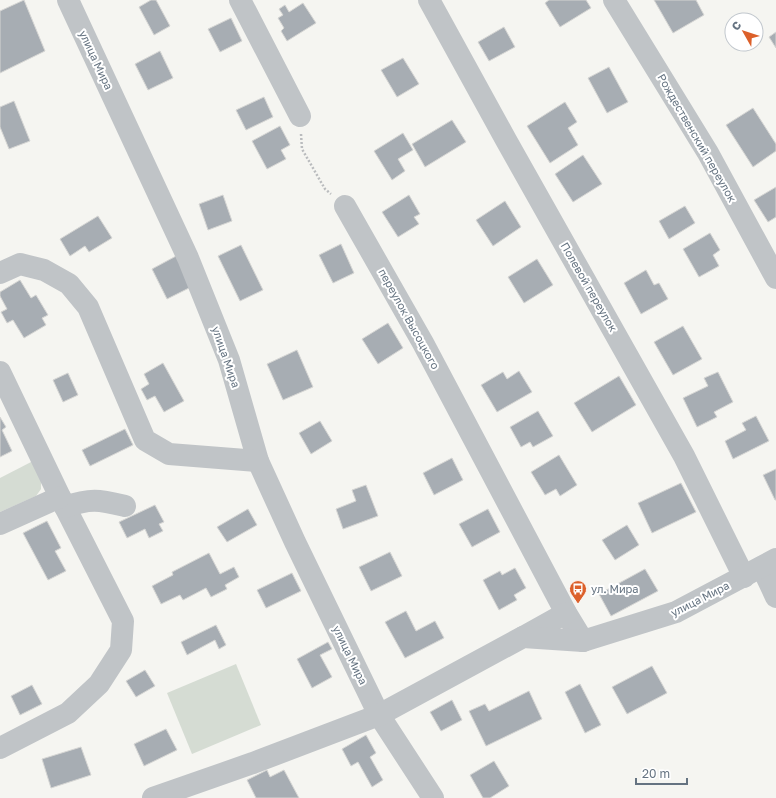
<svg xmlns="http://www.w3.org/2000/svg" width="776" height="798" font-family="'Golos Text',sans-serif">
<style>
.green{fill:#d5dcd3}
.building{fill:#a7adb3;stroke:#d6d6d4}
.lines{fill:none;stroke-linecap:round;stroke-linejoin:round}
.path{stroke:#babcbe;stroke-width:2.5;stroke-dasharray:2 2;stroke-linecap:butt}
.minor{stroke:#c0c4c7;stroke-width:22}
.labels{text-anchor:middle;stroke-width:4;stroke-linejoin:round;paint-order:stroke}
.street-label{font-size:11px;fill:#657381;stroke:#fff}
.poi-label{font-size:11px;fill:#657381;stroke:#fff;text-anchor:start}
</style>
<rect width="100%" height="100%" fill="#f5f5f1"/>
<g class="green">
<path d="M 33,461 L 41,478 L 41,489 L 36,496 L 0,512 L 0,478 Z"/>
<path d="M 236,664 L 261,725 L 192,754 L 167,693 Z"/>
</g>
<g class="building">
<path d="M 24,0 L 45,51 L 0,73 L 0,11 Z"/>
<path d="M 151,0 L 156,0 L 170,26 L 154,35 L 139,7 Z"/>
<path d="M 549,0 L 586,0 L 591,8 L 560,27 L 545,3 Z"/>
<path d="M 654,0 L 696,0 L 704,15 L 673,33 Z"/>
<path d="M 303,3 L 316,23 L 287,41 L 281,31 L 284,28 L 278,18 L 283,15 L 279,9 L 285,5 L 289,12 Z"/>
<path d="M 231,18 L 242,41 L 220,52 L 208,29 Z"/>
<path d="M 504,27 L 515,47 L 489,61 L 478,42 Z"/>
<path d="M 776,32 L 776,48 L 769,37 Z"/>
<path d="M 160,51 L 173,78 L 148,90 L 135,64 Z"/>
<path d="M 403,58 L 419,84 L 397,97 L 381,70 Z"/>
<path d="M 609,67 L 628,102 L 607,113 L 588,78 Z"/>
<path d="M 264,97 L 273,117 L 246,130 L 236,110 Z"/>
<path d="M 14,101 L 30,141 L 9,149 L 0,127 L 0,107 Z"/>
<path d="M 565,102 L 577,122 L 568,128 L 578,145 L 550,163 L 527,126 Z"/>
<path d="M 753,108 L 776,144 L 776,151 L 753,167 L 726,125 Z"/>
<path d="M 452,120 L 466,142 L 425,167 L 412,144 Z"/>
<path d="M 280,126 L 290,145 L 281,150 L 286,159 L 267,169 L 252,141 Z"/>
<path d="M 403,133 L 413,150 L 398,159 L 405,171 L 392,180 L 374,151 Z"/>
<path d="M 583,155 L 602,184 L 573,202 L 555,174 Z"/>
<path d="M 776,187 L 776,217 L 768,222 L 754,200 Z"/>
<path d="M 223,195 L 232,221 L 208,230 L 199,204 Z"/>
<path d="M 409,195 L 420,214 L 414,217 L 419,224 L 398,237 L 382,212 Z"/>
<path d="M 505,201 L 521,227 L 493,246 L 476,220 Z"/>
<path d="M 685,206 L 695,223 L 669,239 L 659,221 Z"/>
<path d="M 98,216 L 112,238 L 89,252 L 85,246 L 70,256 L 60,239 Z"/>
<path d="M 710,233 L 720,250 L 713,255 L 719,266 L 699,277 L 683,249 Z"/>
<path d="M 341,244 L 354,273 L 333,283 L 319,255 Z"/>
<path d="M 241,245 L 263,290 L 240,301 L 218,256 Z"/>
<path d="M 178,255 L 193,286 L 167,299 L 152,269 Z"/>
<path d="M 537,259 L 553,285 L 524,303 L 508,277 Z"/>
<path d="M 646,270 L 654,285 L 659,283 L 668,299 L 641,314 L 624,283 Z"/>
<path d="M 20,280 L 31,298 L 36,295 L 48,315 L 42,318 L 46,325 L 24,338 L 13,320 L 7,323 L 1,312 L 7,309 L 0,296 L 0,292 Z"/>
<path d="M 388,323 L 403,348 L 378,364 L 362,339 Z"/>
<path d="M 683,326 L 702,359 L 673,375 L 654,342 Z"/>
<path d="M 297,350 L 313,387 L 283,400 L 267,364 Z"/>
<path d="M 163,363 L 184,401 L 164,412 L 155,396 L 147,400 L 141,389 L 149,384 L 144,374 Z"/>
<path d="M 519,371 L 532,392 L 497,412 L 481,385 L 503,372 L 507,379 Z"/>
<path d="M 718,372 L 733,402 L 714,412 L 717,417 L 697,427 L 683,398 L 708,386 L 704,378 Z"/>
<path d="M 68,373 L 78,395 L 63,402 L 53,380 Z"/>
<path d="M 619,376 L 636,405 L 592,432 L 574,403 Z"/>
<path d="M 538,411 L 553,436 L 533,447 L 530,442 L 521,447 L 510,427 Z"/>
<path d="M 756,416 L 769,441 L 733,459 L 725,441 L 746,430 L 742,423 Z"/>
<path d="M 0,417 L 6,427 L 2,430 L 12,451 L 0,457 Z"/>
<path d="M 320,421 L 332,441 L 311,454 L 299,433 Z"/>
<path d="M 125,429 L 133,445 L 90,466 L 82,450 Z"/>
<path d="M 559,455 L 577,485 L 560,496 L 556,489 L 545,495 L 531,472 Z"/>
<path d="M 452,458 L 463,480 L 434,495 L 423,473 Z"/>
<path d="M 776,469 L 776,500 L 775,500 L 763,475 Z"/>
<path d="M 681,483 L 696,512 L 652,533 L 638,503 Z"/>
<path d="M 366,485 L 378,516 L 343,529 L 336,509 L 356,501 L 352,490 Z"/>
<path d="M 155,505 L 164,522 L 159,524 L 163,531 L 149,538 L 145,529 L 127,538 L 119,522 Z"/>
<path d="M 248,509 L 257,525 L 227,542 L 217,527 Z"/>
<path d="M 488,509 L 500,532 L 472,547 L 459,524 Z"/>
<path d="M 47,521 L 61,548 L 55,551 L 66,571 L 48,580 L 23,533 Z"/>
<path d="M 627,525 L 639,545 L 615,560 L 602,540 Z"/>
<path d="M 390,552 L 402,576 L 371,591 L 359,567 Z"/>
<path d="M 209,553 L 220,574 L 234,567 L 239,577 L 225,585 L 227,589 L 211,597 L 206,588 L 183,600 L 180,595 L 161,604 L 152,586 L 173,575 L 172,572 Z"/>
<path d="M 515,568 L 526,588 L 514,595 L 517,600 L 499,610 L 483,580 L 500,571 L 502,575 Z"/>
<path d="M 645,569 L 658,591 L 611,616 L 599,594 Z"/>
<path d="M 292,573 L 301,591 L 266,608 L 257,590 Z"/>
<path d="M 406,611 L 416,631 L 435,621 L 444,638 L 405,658 L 385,622 Z"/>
<path d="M 216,625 L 226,645 L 219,649 L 215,640 L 187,655 L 181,642 Z"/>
<path d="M 328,642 L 332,649 L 320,655 L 332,677 L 312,688 L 297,659 Z"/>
<path d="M 652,666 L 667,693 L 627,714 L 612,687 Z"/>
<path d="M 145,670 L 155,686 L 136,697 L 126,681 Z"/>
<path d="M 580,684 L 601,725 L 585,733 L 565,692 Z"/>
<path d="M 32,685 L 42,704 L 20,715 L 11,696 Z"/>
<path d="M 529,691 L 542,719 L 486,746 L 469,711 L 485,704 L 489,711 Z"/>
<path d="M 452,700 L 462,720 L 441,731 L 430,712 Z"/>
<path d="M 166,729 L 177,750 L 144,766 L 134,744 Z"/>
<path d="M 366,735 L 376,753 L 370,757 L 383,780 L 372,787 L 358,762 L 351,766 L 342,749 Z"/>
<path d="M 81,747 L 91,775 L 51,788 L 42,759 Z"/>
<path d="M 494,761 L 509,786 L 490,798 L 483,798 L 470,775 Z"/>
<path d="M 267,770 L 270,777 L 284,770 L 299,798 L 256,798 L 247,780 Z"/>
</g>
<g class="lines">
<path class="path" d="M 301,134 L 302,149 L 325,189 L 331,194"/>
<g class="minor">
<path d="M 68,0 L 188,258 L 229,360 L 258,461 L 295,542 L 379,715 L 433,798"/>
<path d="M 240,0 L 300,116"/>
<path d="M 429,0 L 506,140 L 684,456 L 744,577"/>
<path d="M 614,0 L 708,153 L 776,278"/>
<path d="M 345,206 L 423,343 L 566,613 L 583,641"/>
<path d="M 0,273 L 20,264 L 44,270 L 69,284 L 88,307 L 145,440 L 169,454 L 258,461"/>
<path d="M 0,372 L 60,497 L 123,621 L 121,650 L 99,684 L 68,713 L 0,748"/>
<path d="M 65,507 C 91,498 99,500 125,506"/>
<path d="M 0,524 L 60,497"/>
<path d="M 762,567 L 776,597"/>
<path d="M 523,637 L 566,613"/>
<path d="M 153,798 L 253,763 L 379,715 L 523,637 L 583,641 L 676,612 L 776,559"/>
</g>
</g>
<defs>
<g id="bus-pin" transform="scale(0.9)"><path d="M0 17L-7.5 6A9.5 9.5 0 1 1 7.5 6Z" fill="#dc602a" stroke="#fff"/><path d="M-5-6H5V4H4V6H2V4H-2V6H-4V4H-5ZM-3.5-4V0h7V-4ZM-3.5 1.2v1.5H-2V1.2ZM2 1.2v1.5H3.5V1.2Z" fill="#fff"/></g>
</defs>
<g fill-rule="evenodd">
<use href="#bus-pin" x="578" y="589"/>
</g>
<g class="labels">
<g class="street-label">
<text transform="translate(96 60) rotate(65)" y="4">улица Мира</text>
<text transform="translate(697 138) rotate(60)" y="4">Рождественский переулок</text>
<text transform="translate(589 287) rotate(60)" y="4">Полевой переулок</text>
<text transform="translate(409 319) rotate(61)" y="4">переулок Высоцкого</text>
<text transform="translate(226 357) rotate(71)" y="4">улица Мира</text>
<text transform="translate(700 599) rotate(-27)" y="4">улица Мира</text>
<text transform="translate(350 655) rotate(64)" y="4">улица Мира</text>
</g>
<g class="poi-label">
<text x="591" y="593">ул. Мира</text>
</g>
</g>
<g transform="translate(744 32) rotate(309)"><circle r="19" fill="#ffffff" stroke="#c1c7cd"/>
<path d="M0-3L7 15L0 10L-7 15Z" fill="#dc602a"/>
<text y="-6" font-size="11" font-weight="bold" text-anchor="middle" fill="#657381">С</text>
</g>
<path d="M636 778v6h51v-6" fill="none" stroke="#657381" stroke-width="2"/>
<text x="642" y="778" font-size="12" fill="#657381" stroke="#ffffff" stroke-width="3" paint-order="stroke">20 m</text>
</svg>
